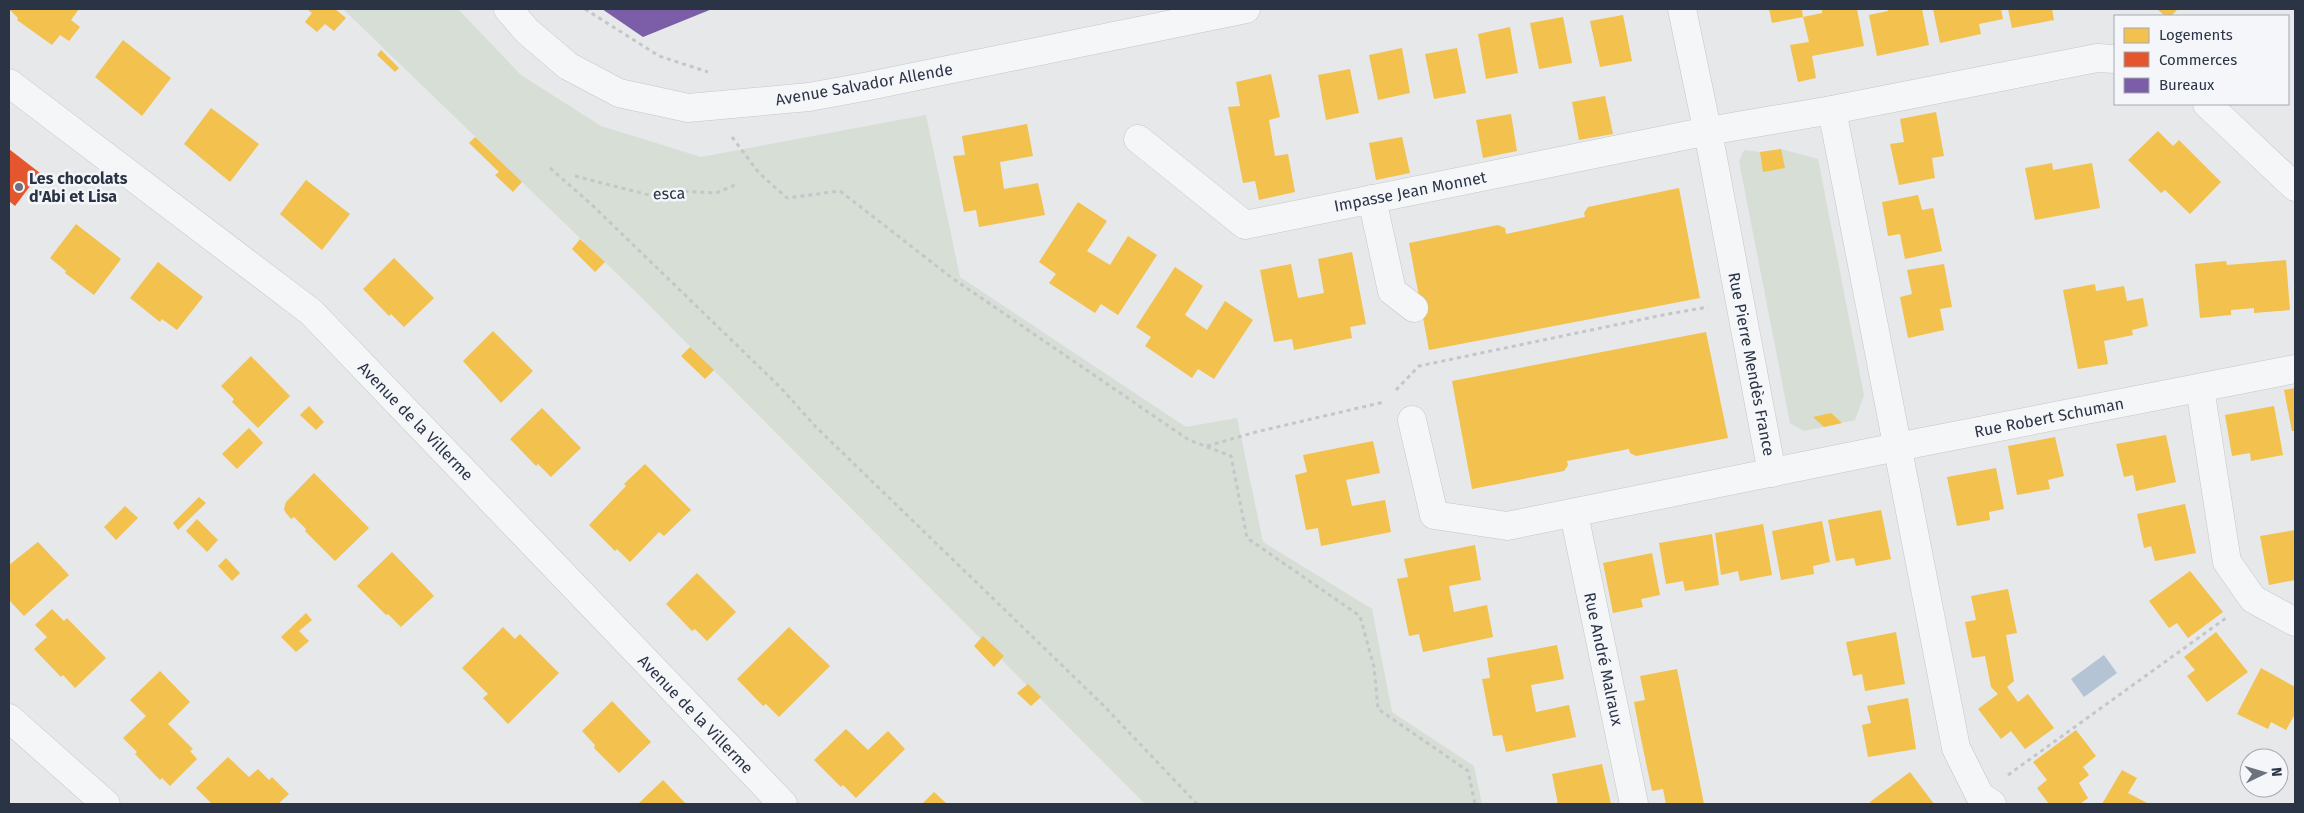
<svg xmlns="http://www.w3.org/2000/svg" width="2304" height="813" font-family="'Fira Sans',sans-serif">
<style>
.green{fill:#d6ded6}
.water{fill:#b4c4d5}
.homes{fill:#f2c14e}
.shops{fill:#e4572e}
.offices{fill:#7b5ea7}
.lines{fill:none;stroke-linecap:round;stroke-linejoin:round}
.minor-casing{stroke:#c4c6c8;stroke-width:29}
.path{stroke:#c5c6ca;stroke-width:3;stroke-dasharray:4 4;stroke-linecap:butt}
.minor{stroke:#f5f6f7;stroke-width:28}
.poi-dot{fill:#6c737f;stroke:#f4f6f9;stroke-width:2}
.labels{text-anchor:middle;stroke-width:5;stroke-linejoin:round;paint-order:stroke}
.street-label{font-size:16px;fill:#2b3445;stroke:#f4f6f9}
.poi-label{font-size:16px;font-weight:bold;fill:#2b3445;stroke:#f4f6f9;text-anchor:start}
</style>
<rect width="100%" height="100%" fill="#e6e8ea"/>
<g class="green">
<path d="M 343,9 L 458,9 L 521,75 L 601,126 L 701,157 L 926,115 L 960,277 L 1186,427 L 1237,418 L 1263,542 L 1372,609 L 1392,712 L 1474,766 L 1482,804 L 1145,804 L 638,294 Z"/>
<path d="M 1781,149 L 1818,159 L 1864,395 L 1855,420 L 1804,431 L 1790,423 L 1739,161 L 1744,150 L 1760,152 Z"/>
</g>
<path class="water" d="M 2104,655 L 2117,673 L 2084,697 L 2071,679 Z"/>
<g class="homes">
<path d="M 9,9 L 79,9 L 71,20 L 80,27 L 69,41 L 60,35 L 52,45 L 17,20 L 18,18 Z"/>
<path d="M 307,9 L 335,9 L 346,18 L 334,31 L 325,24 L 317,32 L 305,22 L 312,13 Z"/>
<path d="M 1769,9 L 1802,9 L 1803,17 L 1772,23 Z"/>
<path d="M 1822,9 L 1857,9 L 1864,46 L 1812,56 L 1816,78 L 1798,82 L 1790,45 L 1809,42 L 1803,17 L 1822,13 Z"/>
<path d="M 1887,9 L 1922,9 L 1929,45 L 1877,56 L 1869,15 L 1888,11 Z"/>
<path d="M 1933,9 L 2001,9 L 2003,19 L 1979,24 L 1981,34 L 1940,43 Z"/>
<path d="M 2008,9 L 2052,9 L 2054,20 L 2012,28 Z"/>
<path d="M 2157,9 L 2178,9 L 2171,16 L 2165,16 Z"/>
<path d="M 1623,15 L 1632,61 L 1600,67 L 1590,21 Z"/>
<path d="M 1563,17 L 1572,63 L 1539,69 L 1530,23 Z"/>
<path d="M 1510,27 L 1518,73 L 1486,79 L 1478,34 Z"/>
<path d="M 123,40 L 171,78 L 142,116 L 95,77 Z"/>
<path d="M 1402,48 L 1410,93 L 1378,100 L 1369,55 Z"/>
<path d="M 1457,48 L 1466,93 L 1434,99 L 1425,54 Z"/>
<path d="M 381,50 L 399,68 L 395,72 L 377,55 Z"/>
<path d="M 1350,69 L 1359,113 L 1326,120 L 1318,75 Z"/>
<path d="M 1271,74 L 1280,117 L 1269,120 L 1275,156 L 1288,154 L 1295,192 L 1259,200 L 1255,181 L 1243,183 L 1228,107 L 1240,106 L 1236,82 Z"/>
<path d="M 1605,96 L 1613,134 L 1579,140 L 1572,102 Z"/>
<path d="M 211,108 L 259,144 L 230,182 L 184,144 Z"/>
<path d="M 1936,112 L 1944,156 L 1932,158 L 1935,178 L 1899,185 L 1890,144 L 1904,142 L 1900,119 Z"/>
<path d="M 1511,114 L 1517,151 L 1483,158 L 1476,120 Z"/>
<path d="M 1027,124 L 1033,156 L 1000,162 L 1004,189 L 1038,183 L 1045,215 L 979,227 L 976,210 L 964,212 L 953,156 L 965,155 L 962,136 Z"/>
<path d="M 2158,131 L 2173,146 L 2179,140 L 2221,182 L 2190,214 L 2165,190 L 2161,193 L 2128,160 Z"/>
<path d="M 475,137 L 522,182 L 513,192 L 495,175 L 499,172 L 469,143 Z"/>
<path d="M 1402,137 L 1410,173 L 1376,180 L 1369,143 Z"/>
<path d="M 1781,149 L 1785,168 L 1763,172 L 1760,152 Z"/>
<path d="M 2052,163 L 2053,170 L 2092,163 L 2100,208 L 2035,220 L 2025,168 Z"/>
<path d="M 306,180 L 350,214 L 322,250 L 280,214 Z"/>
<path d="M 1679,188 L 1700,298 L 1429,350 L 1409,243 L 1498,225 L 1505,228 L 1506,234 L 1585,217 L 1584,213 L 1588,207 Z"/>
<path d="M 1918,195 L 1922,210 L 1933,208 L 1942,251 L 1905,259 L 1900,234 L 1888,236 L 1882,202 Z"/>
<path d="M 1078,202 L 1107,221 L 1087,251 L 1110,265 L 1128,236 L 1157,255 L 1118,315 L 1101,304 L 1095,313 L 1049,283 L 1056,274 L 1039,262 Z"/>
<path d="M 76,224 L 121,259 L 94,295 L 65,273 L 66,271 L 50,258 Z"/>
<path d="M 580,239 L 605,262 L 595,272 L 572,249 Z"/>
<path d="M 1352,252 L 1366,324 L 1350,327 L 1352,338 L 1294,350 L 1292,339 L 1274,342 L 1260,270 L 1291,264 L 1298,298 L 1324,293 L 1318,259 Z"/>
<path d="M 394,258 L 434,298 L 404,327 L 391,314 L 389,316 L 363,289 Z"/>
<path d="M 2286,260 L 2290,310 L 2254,313 L 2254,308 L 2231,310 L 2231,315 L 2200,318 L 2195,264 L 2226,261 L 2227,265 Z"/>
<path d="M 158,262 L 203,297 L 177,330 L 162,319 L 160,322 L 130,298 Z"/>
<path d="M 1944,264 L 1952,307 L 1940,309 L 1944,330 L 1908,338 L 1900,297 L 1912,294 L 1907,270 Z"/>
<path d="M 1175,267 L 1203,286 L 1185,315 L 1207,330 L 1225,301 L 1253,320 L 1214,379 L 1198,369 L 1192,378 L 1145,346 L 1151,337 L 1136,327 Z"/>
<path d="M 2095,284 L 2096,291 L 2124,286 L 2127,301 L 2143,298 L 2148,326 L 2132,330 L 2133,335 L 2104,341 L 2108,364 L 2078,369 L 2063,290 Z"/>
<path d="M 493,331 L 533,371 L 501,403 L 463,361 Z"/>
<path d="M 1706,332 L 1728,438 L 1636,456 L 1630,453 L 1629,449 L 1567,461 L 1568,465 L 1564,471 L 1472,489 L 1452,381 Z"/>
<path d="M 690,347 L 714,370 L 705,379 L 681,356 Z"/>
<path d="M 251,356 L 290,396 L 258,428 L 232,402 L 234,399 L 221,386 Z"/>
<path d="M 2295,388 L 2295,431 L 2292,431 L 2284,390 Z"/>
<path d="M 309,406 L 324,422 L 316,430 L 300,415 Z"/>
<path d="M 2274,406 L 2283,455 L 2251,461 L 2250,453 L 2232,456 L 2225,415 Z"/>
<path d="M 542,408 L 581,448 L 551,477 L 538,464 L 536,466 L 510,439 Z"/>
<path d="M 1831,413 L 1842,423 L 1824,427 L 1813,417 Z"/>
<path d="M 249,428 L 263,443 L 237,469 L 222,454 Z"/>
<path d="M 2166,435 L 2176,482 L 2136,491 L 2133,475 L 2124,477 L 2116,444 Z"/>
<path d="M 2055,437 L 2064,476 L 2048,480 L 2050,489 L 2017,495 L 2008,446 Z"/>
<path d="M 1373,441 L 1380,473 L 1346,480 L 1352,506 L 1385,500 L 1391,532 L 1321,546 L 1318,528 L 1306,530 L 1295,475 L 1307,472 L 1303,455 Z"/>
<path d="M 645,464 L 691,510 L 664,536 L 659,532 L 630,562 L 617,549 L 615,551 L 589,525 L 626,486 L 624,484 Z"/>
<path d="M 1996,468 L 2004,509 L 1989,512 L 1990,520 L 1957,526 L 1947,477 Z"/>
<path d="M 314,473 L 369,528 L 335,561 L 305,531 L 306,529 L 294,517 L 291,519 L 286,513 L 284,509 L 286,502 Z"/>
<path d="M 199,497 L 206,503 L 178,530 L 173,523 Z"/>
<path d="M 2185,504 L 2196,553 L 2155,561 L 2151,546 L 2144,548 L 2137,514 Z"/>
<path d="M 125,506 L 138,518 L 116,540 L 104,527 Z"/>
<path d="M 1881,510 L 1891,559 L 1856,566 L 1854,558 L 1836,561 L 1828,520 Z"/>
<path d="M 197,519 L 218,540 L 207,552 L 186,531 Z"/>
<path d="M 1822,521 L 1830,562 L 1813,566 L 1814,574 L 1781,580 L 1772,531 Z"/>
<path d="M 1763,524 L 1772,575 L 1740,581 L 1738,571 L 1721,575 L 1715,533 Z"/>
<path d="M 2295,530 L 2295,580 L 2269,585 L 2260,536 Z"/>
<path d="M 1712,534 L 1719,585 L 1685,591 L 1683,581 L 1666,584 L 1659,543 Z"/>
<path d="M 38,542 L 69,575 L 24,616 L 9,600 L 9,565 Z"/>
<path d="M 1475,545 L 1481,580 L 1449,586 L 1454,612 L 1487,605 L 1493,637 L 1423,652 L 1419,634 L 1409,636 L 1397,579 L 1408,577 L 1404,559 Z"/>
<path d="M 392,552 L 434,596 L 401,627 L 388,614 L 386,615 L 357,586 Z"/>
<path d="M 1652,553 L 1660,595 L 1641,599 L 1643,607 L 1613,613 L 1603,563 Z"/>
<path d="M 226,558 L 240,573 L 232,581 L 218,566 Z"/>
<path d="M 2190,571 L 2223,612 L 2188,638 L 2177,623 L 2169,628 L 2149,601 Z"/>
<path d="M 697,573 L 736,612 L 707,641 L 695,629 L 692,631 L 666,604 Z"/>
<path d="M 2008,589 L 2017,633 L 2006,635 L 2014,681 L 2007,687 L 2018,702 L 2028,694 L 2054,728 L 2025,749 L 2011,731 L 2001,739 L 1978,709 L 1998,694 L 1991,687 L 1985,656 L 1972,658 L 1965,622 L 1976,620 L 1971,596 Z"/>
<path d="M 52,609 L 64,621 L 67,618 L 106,658 L 75,688 L 63,675 L 61,677 L 34,649 L 47,637 L 35,625 Z"/>
<path d="M 306,613 L 312,620 L 299,631 L 309,641 L 296,652 L 281,637 Z"/>
<path d="M 503,627 L 515,639 L 520,634 L 559,673 L 508,724 L 483,698 L 488,694 L 462,668 Z"/>
<path d="M 789,627 L 830,666 L 779,717 L 766,704 L 763,706 L 737,679 Z"/>
<path d="M 1896,632 L 1905,684 L 1865,691 L 1862,674 L 1853,676 L 1846,642 Z"/>
<path d="M 2216,632 L 2248,672 L 2207,702 L 2187,676 L 2195,670 L 2184,657 Z"/>
<path d="M 983,636 L 1004,656 L 994,667 L 974,646 Z"/>
<path d="M 1557,645 L 1564,679 L 1531,685 L 1536,712 L 1569,705 L 1576,737 L 1506,752 L 1502,735 L 1493,736 L 1482,679 L 1490,678 L 1487,658 Z"/>
<path d="M 2261,668 L 2295,687 L 2295,714 L 2286,730 L 2271,722 L 2268,729 L 2237,714 Z"/>
<path d="M 1677,669 L 1704,804 L 1666,804 L 1663,789 L 1652,791 L 1641,739 L 1634,702 L 1645,700 L 1640,676 Z"/>
<path d="M 160,671 L 190,702 L 168,724 L 193,749 L 190,751 L 197,759 L 170,786 L 162,778 L 160,780 L 135,754 L 137,752 L 123,738 L 146,716 L 130,700 Z"/>
<path d="M 1028,684 L 1041,697 L 1031,706 L 1017,693 Z"/>
<path d="M 1908,698 L 1916,749 L 1868,757 L 1862,725 L 1871,723 L 1867,706 Z"/>
<path d="M 612,701 L 651,742 L 619,773 L 594,748 L 595,745 L 582,731 Z"/>
<path d="M 846,729 L 868,750 L 888,731 L 905,749 L 856,798 L 843,785 L 841,787 L 814,760 Z"/>
<path d="M 2076,730 L 2096,756 L 2083,767 L 2089,775 L 2079,783 L 2088,798 L 2080,804 L 2049,804 L 2037,788 L 2047,780 L 2033,762 Z"/>
<path d="M 228,757 L 249,777 L 258,769 L 269,780 L 272,777 L 289,794 L 278,804 L 212,804 L 196,788 Z"/>
<path d="M 1602,764 L 1611,804 L 1558,804 L 1552,774 Z"/>
<path d="M 2122,770 L 2137,778 L 2128,793 L 2149,804 L 2102,804 Z"/>
<path d="M 1910,772 L 1934,804 L 1871,804 L 1870,802 Z"/>
<path d="M 663,780 L 686,804 L 638,804 Z"/>
<path d="M 934,792 L 947,804 L 922,804 Z"/>
</g>
<path class="shops" d="M 9,149 L 40,173 L 15,206 L 9,201 Z"/>
<path class="offices" d="M 602,9 L 712,9 L 643,37 Z"/>
<g class="lines">
<g class="minor-casing">
<g id="minor">
<path d="M 508,9 L 527,31 L 568,66 L 619,93 L 688,108 L 809,97 L 864,87 L 1246,9"/>
<path d="M 1682,9 L 1712,153 L 1772,473"/>
<path d="M 9,83 L 311,312 L 783,804"/>
<path d="M 2207,104 L 2295,187"/>
<path d="M 1832,110 L 1956,748 L 1980,796 L 1992,804"/>
<path d="M 1138,139 L 1245,225 L 1708,131 L 1832,110 L 2097,58 L 2115,59"/>
<path d="M 1372,199 L 1392,291 L 1414,308"/>
<path d="M 2200,388 L 2227,562 L 2253,599 L 2295,622"/>
<path d="M 1412,420 L 1434,515 L 1507,526 L 1897,447 L 2295,369"/>
<path d="M 1574,514 L 1634,804"/>
<path d="M 9,718 L 106,804"/>
</g>
</g>
<g class="path">
<path d="M 585,9 L 659,56 L 708,72"/>
<path d="M 732,137 L 759,173 L 787,198 L 840,191 L 952,278 L 1189,440 L 1231,456 L 1247,538 L 1360,616 L 1374,667 L 1378,709 L 1468,771 L 1475,804"/>
<path d="M 550,168 L 591,204 L 781,388 L 816,427 L 1103,705 L 1197,804"/>
<path d="M 575,176 L 649,195 L 679,191 L 716,193 L 735,185"/>
<path d="M 1396,390 L 1419,366 L 1663,315 L 1708,307"/>
<path d="M 1207,446 L 1256,432 L 1384,402"/>
<path d="M 2008,775 L 2226,618"/>
</g>
<use href="#minor" class="minor"/>
</g>
<circle class="poi-dot" cx="19" cy="187" r="5"/>
<g class="labels">
<g class="street-label">
<text transform="translate(864 84) rotate(-10)" y="6">Avenue Salvador Allende</text>
<text transform="translate(1410 191) rotate(-11)" y="6">Impasse Jean Monnet</text>
<text transform="translate(669 193) rotate(-2)" y="6">esca</text>
<text transform="translate(1752 364) rotate(79)" y="6">Rue Pierre Mendès France</text>
<text transform="translate(2049 417) rotate(-11)" y="6">Rue Robert Schuman</text>
<text transform="translate(416 421) rotate(46)" y="6">Avenue de la Villerme</text>
<text transform="translate(1604 659) rotate(78)" y="6">Rue André Malraux</text>
<text transform="translate(696 714) rotate(46)" y="6">Avenue de la Villerme</text>
</g>
<g class="poi-label">
<text x="29" y="184">Les chocolats<tspan x="29" dy="18">d'Abi et Lisa</tspan></text>
</g>
</g>
<rect width="2304" height="813" fill="none" stroke="#2b3445" stroke-width="20"/>
<rect x="2114" y="15" width="175" height="90" fill="#f4f6f9" stroke="#a4a8b1"/>
<rect x="2124" y="28" width="25" height="15" fill="#f2c14e" stroke="#a4a8b1"/>
<text x="2159" y="40" font-size="15" fill="#2b3445">Logements</text>
<rect x="2124" y="52" width="25" height="15" fill="#e4572e" stroke="#a4a8b1"/>
<text x="2159" y="65" font-size="15" fill="#2b3445">Commerces</text>
<rect x="2124" y="78" width="25" height="15" fill="#7b5ea7" stroke="#a4a8b1"/>
<text x="2159" y="90" font-size="15" fill="#2b3445">Bureaux</text>
<g transform="translate(2264 773) rotate(85)"><circle r="24" fill="#f4f6f9" stroke="#a4a8b1"/>
<path d="M0-4L9 19L0 12L-9 19Z" fill="#6c737f"/>
<text y="-8" font-size="14" font-weight="bold" text-anchor="middle" fill="#2b3445">N</text>
</g>
</svg>
